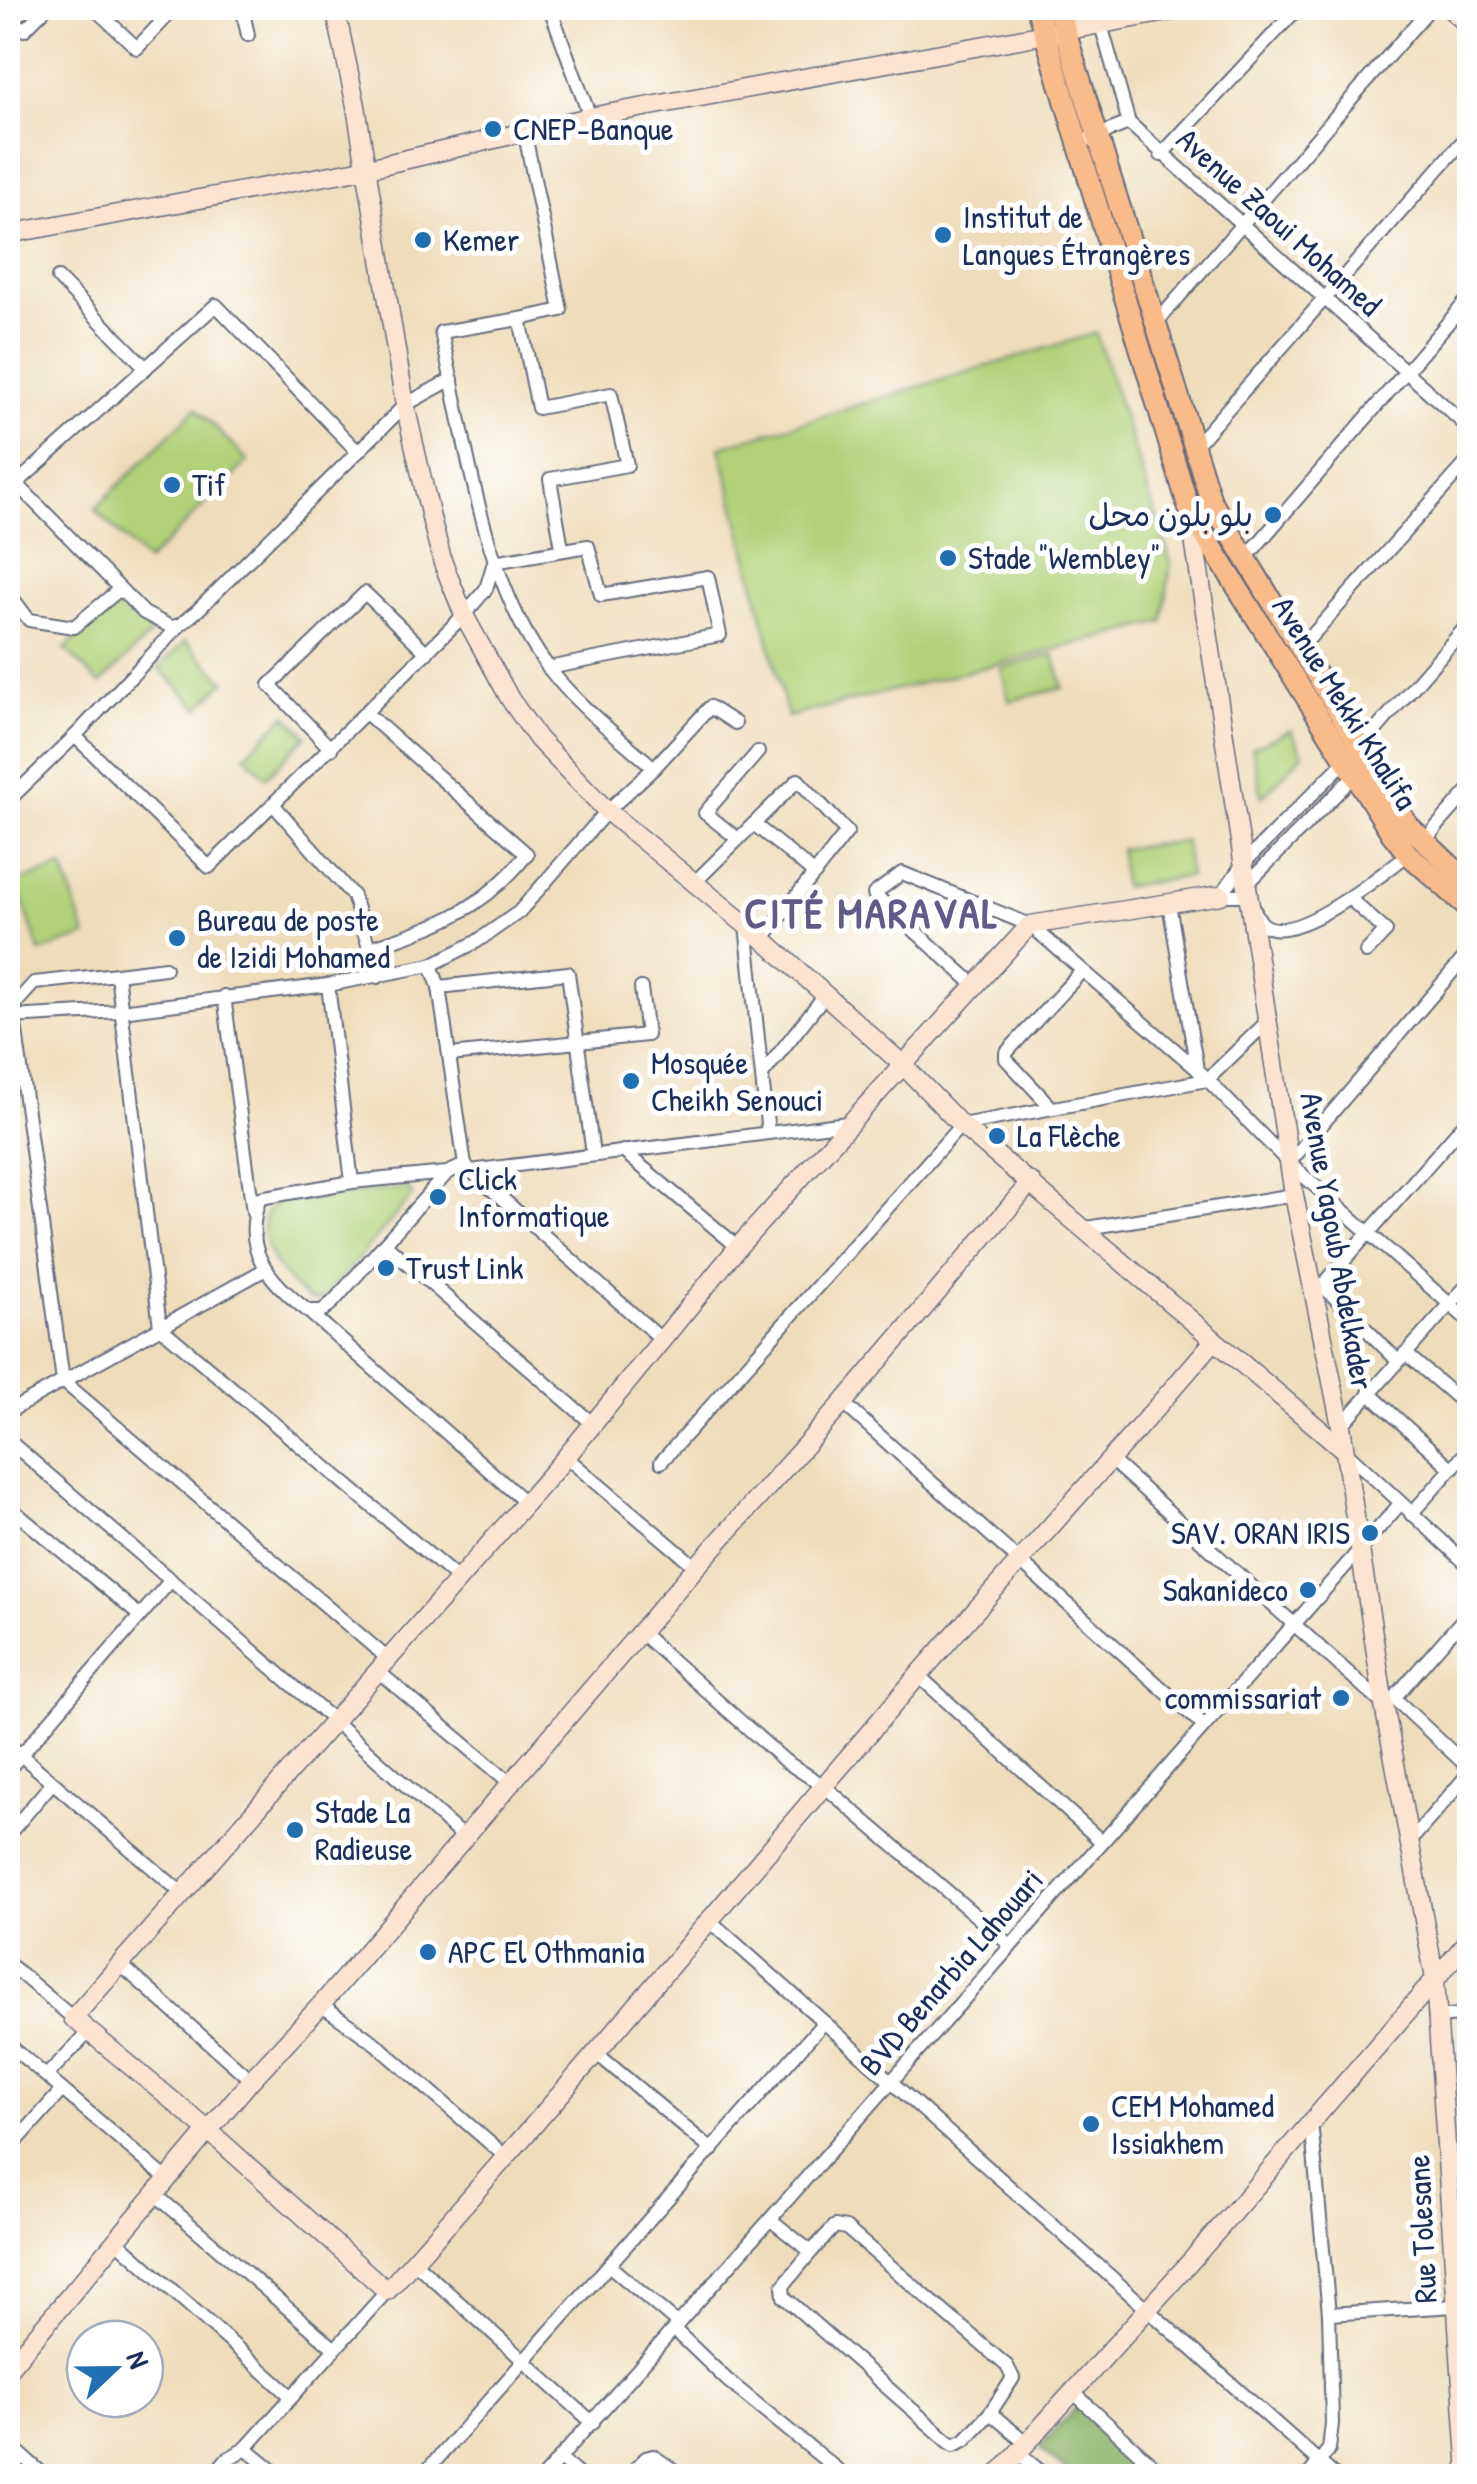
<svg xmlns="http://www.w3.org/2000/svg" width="1477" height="2484" font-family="'Patrick Hand','Playpen Sans Arabic',sans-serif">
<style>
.green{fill:#b1d077;stroke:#66806a;stroke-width:2.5}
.forest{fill:#8cb268;stroke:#547063;stroke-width:2.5}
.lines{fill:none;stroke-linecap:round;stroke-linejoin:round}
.street-casing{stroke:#656c7e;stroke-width:16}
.secondary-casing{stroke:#656c7e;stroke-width:21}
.primary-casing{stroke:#656c7e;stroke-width:24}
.street{stroke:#fff;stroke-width:12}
.secondary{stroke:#fde4d1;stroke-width:18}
.primary{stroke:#fabb8b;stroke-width:20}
.poi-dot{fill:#1f6fb2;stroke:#fff;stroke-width:4}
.labels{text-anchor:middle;stroke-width:10;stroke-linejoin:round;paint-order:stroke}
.poi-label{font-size:32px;fill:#1b2f5e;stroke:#fff;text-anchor:start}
.street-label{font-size:32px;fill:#1b2f5e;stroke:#fff}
.district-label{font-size:42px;font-weight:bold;letter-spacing:2.5px;fill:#625b8a;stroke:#fff}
</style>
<rect width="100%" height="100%" fill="#fff"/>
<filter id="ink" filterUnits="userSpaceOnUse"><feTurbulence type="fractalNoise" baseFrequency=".01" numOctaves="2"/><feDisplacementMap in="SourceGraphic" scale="20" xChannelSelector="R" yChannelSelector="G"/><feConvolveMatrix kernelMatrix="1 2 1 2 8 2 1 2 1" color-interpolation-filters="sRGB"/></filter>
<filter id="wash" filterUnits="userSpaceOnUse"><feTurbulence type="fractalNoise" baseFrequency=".0048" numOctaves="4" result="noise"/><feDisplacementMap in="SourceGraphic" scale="40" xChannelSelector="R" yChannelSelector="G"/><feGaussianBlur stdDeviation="2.25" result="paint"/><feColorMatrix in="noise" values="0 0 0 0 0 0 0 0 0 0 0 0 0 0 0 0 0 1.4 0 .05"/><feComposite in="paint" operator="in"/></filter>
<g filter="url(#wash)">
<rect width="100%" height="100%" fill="#eeddba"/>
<g class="green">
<path d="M 1096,333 L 1171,562 L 1163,622 L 788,717 L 720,447 Z"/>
<path d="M 196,408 L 248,461 L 147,562 L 95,509 Z"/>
<path d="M 117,598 L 152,633 L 100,684 L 65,649 Z"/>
<path d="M 185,641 L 225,681 L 199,708 L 159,668 Z"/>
<path d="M 1054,654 L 1063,688 L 1009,701 L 1001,668 Z"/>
<path d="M 286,715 L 307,736 L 266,777 L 245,755 Z"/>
<path d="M 1291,730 L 1303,754 L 1262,797 L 1252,748 Z"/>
<path d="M 1185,841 L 1189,876 L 1123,887 L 1120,849 Z"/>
<path d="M 63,867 L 86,936 L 40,952 L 16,882 Z"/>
<path d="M 409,1188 L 412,1196 L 324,1299 L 312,1301 C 284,1285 237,1222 281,1201 Z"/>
</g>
<path class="forest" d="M 1078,2406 L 1156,2476 L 1073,2476 L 1039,2447 Z"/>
</g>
<g filter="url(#ink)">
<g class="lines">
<g class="street-casing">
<g id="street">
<path d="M 94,8 L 137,48 L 174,9"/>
<path d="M 242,8 L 248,35"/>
<path d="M 550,8 L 590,117"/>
<path d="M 8,16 L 24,30 L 46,8"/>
<path d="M 1101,25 L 1129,123 L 1470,429"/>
<path d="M 524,130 L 561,310 L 520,319 L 538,408 L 611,394 L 627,465 L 550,479 L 562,548"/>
<path d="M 1078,143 L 1129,123"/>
<path d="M 1161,155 L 1298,8"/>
<path d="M 58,278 L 146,368"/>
<path d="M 520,319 L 441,332 C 466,438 482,580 548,667 C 576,705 618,736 654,768"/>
<path d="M 1157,322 L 1430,8"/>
<path d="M 1194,447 L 1470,133"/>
<path d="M 8,475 L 144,613 L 171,627 L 180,625 L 198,610 L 405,405 L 452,379"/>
<path d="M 16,484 L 216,305 L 358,452"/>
<path d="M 1246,558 L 1470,297"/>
<path d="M 8,592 L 29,620 L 74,627 L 120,589"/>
<path d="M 1298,651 L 1470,459"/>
<path d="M 367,714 L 527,854 C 483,910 435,928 369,948"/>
<path d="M 75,736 L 209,867 L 464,615 L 486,589 L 494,562 L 588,546 L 601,595 L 708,577 L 720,635 L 548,668"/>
<path d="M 331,749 L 270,685 L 365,593 L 427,653"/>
<path d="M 8,801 L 75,736 L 180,625"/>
<path d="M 273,804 L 353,896 L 378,977"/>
<path d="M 755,825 L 815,874"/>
<path d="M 738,839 L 705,813 L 758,752"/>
<path d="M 1423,842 L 1470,789"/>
<path d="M 695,882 L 798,780 L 847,832 L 763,939"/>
<path d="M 1247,884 L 1358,772"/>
<path d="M 1221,895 L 1243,864 L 1374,732 L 1470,622"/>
<path d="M 1221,895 L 1248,895 C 1252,903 1256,917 1262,923 C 1291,950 1385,872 1408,854"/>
<path d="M 1350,899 L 1386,931 L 1366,952"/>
<path d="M 1169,904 L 1197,1069"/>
<path d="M 746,925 L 768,1133"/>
<path d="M 431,965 L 439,987 L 465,1165"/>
<path d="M 117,974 L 165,968"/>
<path d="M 328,985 L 352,1182"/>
<path d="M 975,985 L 874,894 L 902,873 L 1030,925 L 1197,1069 L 1289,1163 L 1470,1322"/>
<path d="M 439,987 L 568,973 L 593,1154"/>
<path d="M 224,996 L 253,1212"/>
<path d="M 10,1017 L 121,1011 L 328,985 L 431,965 L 476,942 L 519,912 L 607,811 L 654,768 L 710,707 L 735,723"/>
<path d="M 450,1055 L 647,1035 L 641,988"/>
<path d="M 762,1075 L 825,995"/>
<path d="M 1052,1108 L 1006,1059 L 1006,1053 L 1082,971"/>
<path d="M 623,1151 L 738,1247"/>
<path d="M 1289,1163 L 1470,951"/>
<path d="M 471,1171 L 661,1339"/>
<path d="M 447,1173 L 352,1182 L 260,1198 C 240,1249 269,1281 308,1311 L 322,1311 L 333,1302 L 447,1173 L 465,1165 L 471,1171 L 847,1123"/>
<path d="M 1086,1228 L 1294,1195"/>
<path d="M 385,1244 L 593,1424"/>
<path d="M 1322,1285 L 1398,1361"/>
<path d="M 1315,1294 L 1470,1117"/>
<path d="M 308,1311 L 525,1502"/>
<path d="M 1405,1353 L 1470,1409"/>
<path d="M 1369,1393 L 1451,1468"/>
<path d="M 843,1403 L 1204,1726"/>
<path d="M 8,1412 L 264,1270"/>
<path d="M 1341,1426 L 1470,1282"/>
<path d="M 8,1440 L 334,1721 L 463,1837"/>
<path d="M 1344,1450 L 1470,1567"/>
<path d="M 566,1457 L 696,1567"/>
<path d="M 1112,1461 L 1384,1705 L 1394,1698 L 1470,1769"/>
<path d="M 661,1462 L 961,1125 L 1207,1080 L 1270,1019"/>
<path d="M 8,1506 L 140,1616"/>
<path d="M 1411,1514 L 1470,1448"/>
<path d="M 641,1633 L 785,1761 L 824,1786 L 1010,1945"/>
<path d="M 388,1659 L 63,1381 L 14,1016 L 17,1002 L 34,983 L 117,974 L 160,1327 L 458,1579"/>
<path d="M 379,1672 L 509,1782"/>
<path d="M 919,1676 L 1102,1842"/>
<path d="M 1394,1698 L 1470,1611"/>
<path d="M 8,1744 L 183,1894"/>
<path d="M 8,1770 L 171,1580"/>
<path d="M 8,1835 L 53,1782"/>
<path d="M 1411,1840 L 1470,1772"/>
<path d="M 708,1919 L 1335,2476"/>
<path d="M 8,1963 L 73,2018"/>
<path d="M 121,1965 L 251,2080"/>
<path d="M 321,2005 L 376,2044 L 507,2158"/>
<path d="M 1438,2017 L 1470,2014"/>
<path d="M 89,2032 L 46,2076 L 168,2180"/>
<path d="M 8,2044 L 46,2076"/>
<path d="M 596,2053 L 712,2150"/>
<path d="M 8,2151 L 62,2090"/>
<path d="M 1448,2163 L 1470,2162"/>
<path d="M 156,2195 L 335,2349"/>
<path d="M 771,2220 L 811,2252 L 783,2286 L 784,2297 L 948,2441 L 954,2445 L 965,2440 L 990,2413 L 1027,2443"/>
<path d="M 118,2242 L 292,2397"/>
<path d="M 811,2252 L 835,2226 L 846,2228 L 1007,2366 L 1013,2378 L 990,2413"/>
<path d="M 414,2262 L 593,2423"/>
<path d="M 611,2267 L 678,2324"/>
<path d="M 1329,2314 L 1470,2305"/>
<path d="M 674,2329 L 727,2380 L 845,2476"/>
<path d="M 1071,2390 L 1164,2476"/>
<path d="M 8,2443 L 45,2476"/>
<path d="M 246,2448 L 280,2476"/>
<path d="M 1018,2453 L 1046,2476"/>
<path d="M 560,2459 L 580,2476"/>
<path d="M 212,2476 L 226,2460 L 246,2448 L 387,2291"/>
<path d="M 422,2476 L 824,2022"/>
<path d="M 544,2476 L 1400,1504"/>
<path d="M 628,2476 L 646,2458 L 653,2456 L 682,2476"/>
<path d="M 1308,2476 L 1329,2449 L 1332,2423 L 1329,2314 L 1311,2121"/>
</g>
</g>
<g class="secondary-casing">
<g id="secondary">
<path d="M 335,8 L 356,106 L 405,405 L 431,518 L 443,563 L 464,615 L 510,699 L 538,739 L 607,811 L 763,939 L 902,1064 L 961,1125 L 1344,1450"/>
<path d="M 1449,8 L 1470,26"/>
<path d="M 8,234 L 364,169 L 590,117 L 1189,8"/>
<path d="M 1190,513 L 1294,1195 L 1341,1426 L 1384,1705 L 1435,1979 L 1468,2476"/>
<path d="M 1213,1342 C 1117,1455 1015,1564 917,1677 C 741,1882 568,2090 387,2291 L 209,2131 L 73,2018 L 566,1457 L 738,1247 L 1030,925 L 1221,895"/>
<path d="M 8,2369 L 251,2080 L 321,2005 L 696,1567 L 843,1403 L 1031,1182"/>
<path d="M 997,2476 L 1191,2261 L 1470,1939"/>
</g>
</g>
<g class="primary-casing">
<g id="primary">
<path d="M 1037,8 L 1190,512 L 1392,834 L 1408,854 L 1470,909"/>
<path d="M 1058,8 L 1211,501 L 1408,825 L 1470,884"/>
</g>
</g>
<use href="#street" class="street"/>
<use href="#secondary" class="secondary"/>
<use href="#primary" class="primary"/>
</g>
</g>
<g class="poi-dot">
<circle cx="493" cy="129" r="10"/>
<circle cx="943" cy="235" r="10"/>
<circle cx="423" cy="240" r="10"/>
<circle cx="172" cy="485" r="10"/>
<circle cx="1273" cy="515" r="10"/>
<circle cx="948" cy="558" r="10"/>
<circle cx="177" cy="938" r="10"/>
<circle cx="631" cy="1081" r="10"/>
<circle cx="997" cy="1136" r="10"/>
<circle cx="438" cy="1197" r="10"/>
<circle cx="386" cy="1268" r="10"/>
<circle cx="1370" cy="1533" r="10"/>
<circle cx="1308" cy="1590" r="10"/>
<circle cx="1341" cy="1698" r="10"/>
<circle cx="295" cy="1830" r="10"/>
<circle cx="428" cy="1952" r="10"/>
<circle cx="1091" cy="2124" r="10"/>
</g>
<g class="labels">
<g class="poi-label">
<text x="513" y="140">CNEP-Banque</text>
<text x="963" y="228">Institut de<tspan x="963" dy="37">Langues Étrangères</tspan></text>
<text x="443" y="251">Kemer</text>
<text x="192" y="496">Tif</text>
<text x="1253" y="526" text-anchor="end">بلو بلون محل</text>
<text x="968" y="569">Stade "Wembley"</text>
<text x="197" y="931">Bureau de poste<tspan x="197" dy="37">de Izidi Mohamed</tspan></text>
<text x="651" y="1074">Mosquée<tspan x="651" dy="37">Cheikh Senouci</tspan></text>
<text x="1017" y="1147">La Flèche</text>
<text x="458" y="1190">Click<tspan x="458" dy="37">Informatique</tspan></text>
<text x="406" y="1279">Trust Link</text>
<text x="1350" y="1544" text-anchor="end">SAV. ORAN IRIS</text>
<text x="1288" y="1601" text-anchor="end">Sakanideco</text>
<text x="1321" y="1709" text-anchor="end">commissariat</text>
<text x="315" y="1823">Stade La<tspan x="315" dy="37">Radieuse</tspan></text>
<text x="448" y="1963">APC El Othmania</text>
<text x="1111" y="2117">CEM Mohamed<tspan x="1111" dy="37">Issiakhem</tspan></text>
</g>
<g class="street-label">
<text transform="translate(1279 222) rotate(42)" y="11">Avenue Zaoui Mohamed</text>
<text transform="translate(1345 703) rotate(58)" y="11">Avenue Mekki Khalifa</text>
<text transform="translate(1337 1241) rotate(80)" y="11">Avenue Yagoub Abdelkader</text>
<text transform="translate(951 1972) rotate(-49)" y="11">BVD Benarbia Lahouari</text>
<text transform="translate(1422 2229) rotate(-93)" y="11">Rue Tolesane</text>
</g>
<g class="district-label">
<text x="872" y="928">CITÉ MARAVAL</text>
</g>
</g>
<rect width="1477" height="2484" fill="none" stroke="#fff" stroke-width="40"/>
<g transform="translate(115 2369) rotate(68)"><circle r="48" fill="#ffffff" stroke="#a4acbf" stroke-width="2.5"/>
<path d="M0-8L18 38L0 25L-18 38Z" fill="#1f6fb2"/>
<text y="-15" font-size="28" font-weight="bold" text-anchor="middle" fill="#1b2f5e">N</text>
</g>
</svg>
